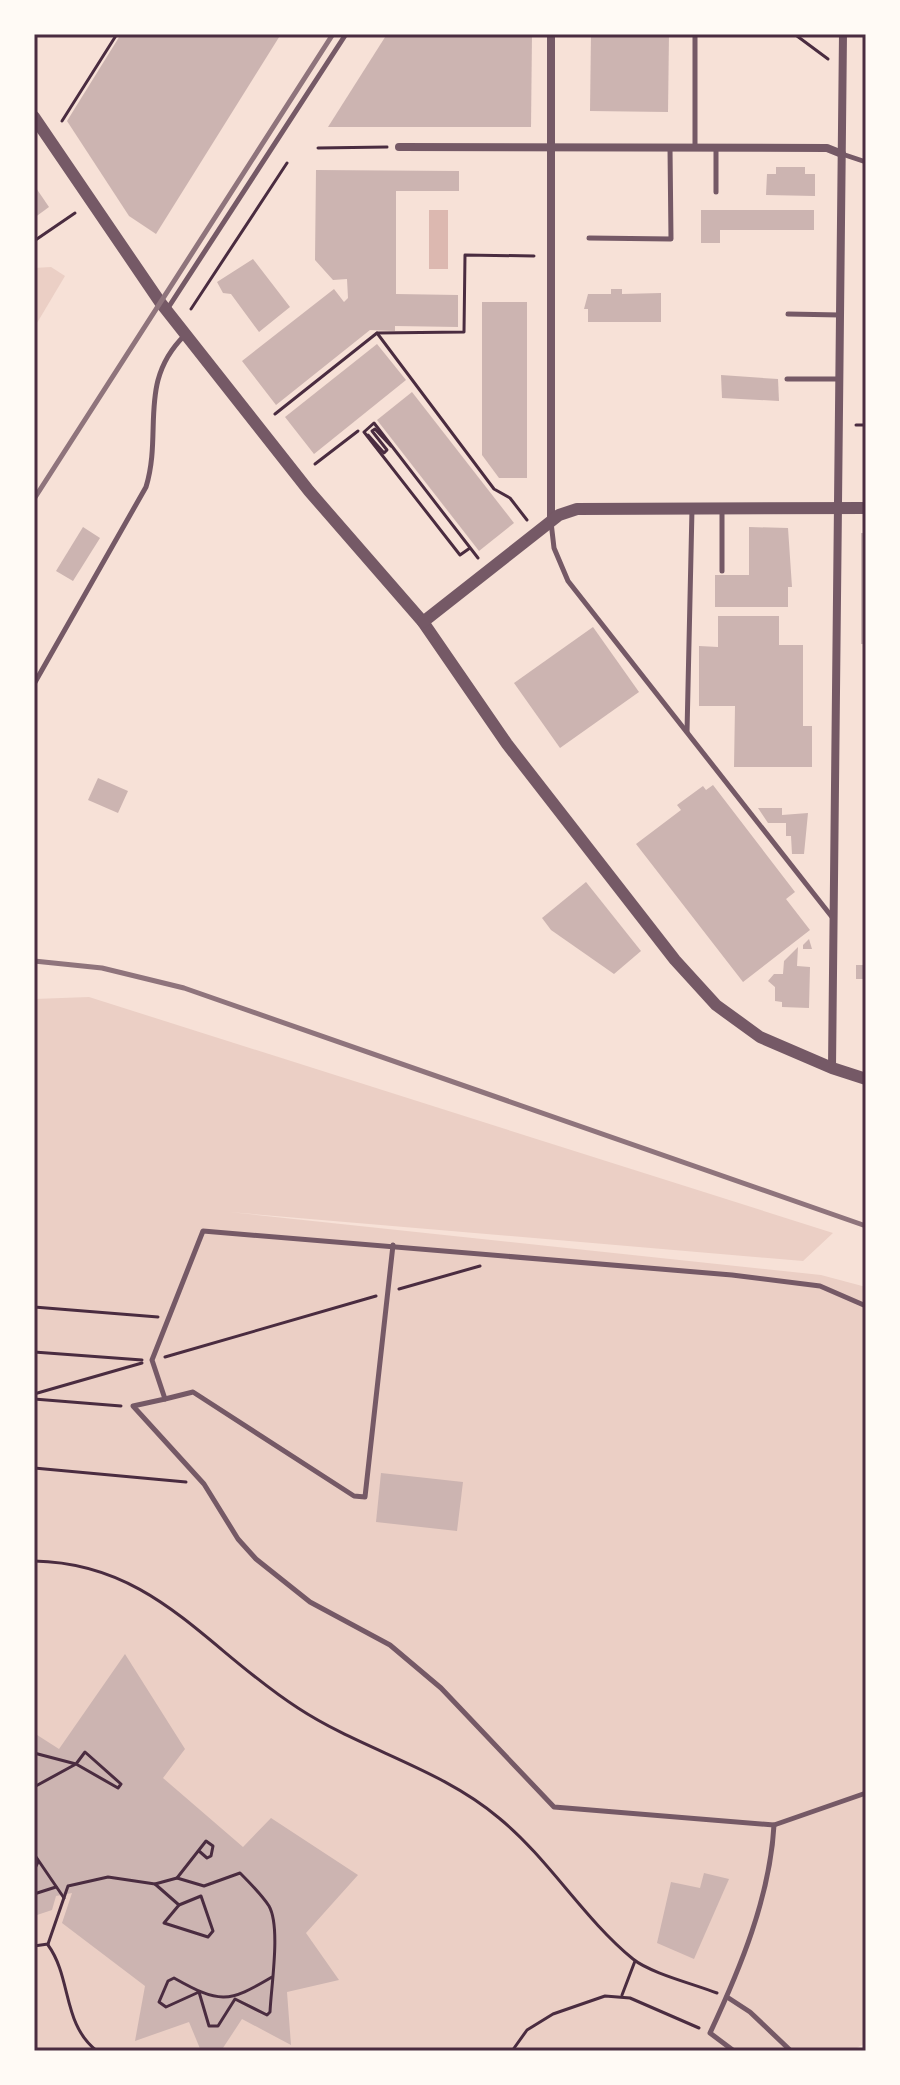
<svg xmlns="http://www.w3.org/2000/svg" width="900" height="2085" font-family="'Fira Sans',sans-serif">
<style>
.green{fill:#ebcfc5}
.water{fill:#dcb8b0}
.building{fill:#ccb4b1}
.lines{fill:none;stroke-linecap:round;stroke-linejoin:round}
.path{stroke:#4a2c40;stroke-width:3}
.service{stroke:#755966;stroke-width:5}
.minor{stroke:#755966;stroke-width:8}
.tertiary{stroke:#755966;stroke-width:12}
.rail{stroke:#8f747c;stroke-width:5}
.neatline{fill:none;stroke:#4a2c40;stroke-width:3}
</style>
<rect width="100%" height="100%" fill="#f7e1d7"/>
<g class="green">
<path d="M 51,267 L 65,276 L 34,328 L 34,268 Z"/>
<path d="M 89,997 L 833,1233 L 803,1261 L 229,1212 L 821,1275 L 866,1287 L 866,2043 L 851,2051 L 34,2051 L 34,999 Z"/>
</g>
<rect class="water" x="429" y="210" width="19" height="59"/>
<g class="building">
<path d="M 121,34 L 281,34 L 156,234 L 129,216 L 67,121 Z"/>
<path d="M 387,34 L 532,34 L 531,127 L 328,127 Z"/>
<path d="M 591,34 L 669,34 L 668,112 L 590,111 Z"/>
<path d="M 776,167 L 805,167 L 805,174 L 815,174 L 815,196 L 766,195 L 767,174 L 776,174 Z"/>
<path d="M 316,170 L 459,171 L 459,191 L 396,191 L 396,294 L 458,295 L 458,327 L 395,326 L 395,331 L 370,330 L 276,405 L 242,361 L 334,289 L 344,302 L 348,298 L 347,279 L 333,280 L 315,260 Z"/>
<path d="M 34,185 L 49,207 L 34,218 Z"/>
<path d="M 701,210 L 814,210 L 814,230 L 720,230 L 720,243 L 701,243 Z"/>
<path d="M 253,259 L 290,307 L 259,332 L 231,294 L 223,293 L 217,282 Z"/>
<path d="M 611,289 L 622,289 L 622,294 L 661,293 L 661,322 L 588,322 L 588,309 L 584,309 L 588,294 L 611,294 Z"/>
<path d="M 482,302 L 527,302 L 527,478 L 499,478 L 482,455 Z"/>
<path d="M 377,344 L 406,380 L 314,454 L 285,417 Z"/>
<path d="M 721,375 L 778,379 L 779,401 L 722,398 Z"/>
<path d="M 412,392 L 514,523 L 479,551 L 377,420 Z"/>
<path d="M 83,527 L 100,538 L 73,581 L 56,571 Z"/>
<path d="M 749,527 L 788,528 L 792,587 L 788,587 L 788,607 L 715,607 L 715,575 L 749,575 Z"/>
<rect x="861" y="533" width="5" height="111"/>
<path d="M 718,616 L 779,616 L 779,645 L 803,645 L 803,726 L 812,726 L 812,767 L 734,767 L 735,706 L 699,706 L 699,646 L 718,647 Z"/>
<path d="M 593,627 L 639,692 L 560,748 L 514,683 Z"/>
<path d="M 98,778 L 128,791 L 118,813 L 88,800 Z"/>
<path d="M 713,785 L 795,892 L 786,899 L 810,930 L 743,982 L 636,844 L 681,810 L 677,805 L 703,786 L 706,790 Z"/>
<path d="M 758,808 L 782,808 L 782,815 L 808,813 L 804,854 L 792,854 L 791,836 L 786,836 L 786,823 L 768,823 Z"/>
<path d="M 586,882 L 641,951 L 614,974 L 551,930 L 542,918 Z"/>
<path d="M 809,939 L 812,949 L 803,949 L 803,945 Z"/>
<path d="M 798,947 L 797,966 L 810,967 L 809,1008 L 782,1007 L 782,1002 L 775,1001 L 775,987 L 768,981 L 774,974 L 783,974 L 784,961 Z"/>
<rect x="856" y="965" width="10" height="14"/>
<path d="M 381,1473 L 463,1482 L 457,1531 L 376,1522 Z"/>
<path d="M 125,1654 L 185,1749 L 163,1778 L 243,1847 L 271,1818 L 358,1875 L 306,1933 L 339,1980 L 287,1992 L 291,2045 L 242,2019 L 221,2051 L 201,2051 L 189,2022 L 135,2041 L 145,1986 L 62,1923 L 72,1893 L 56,1896 L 52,1910 L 34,1916 L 34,1733 L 59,1749 Z"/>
<path d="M 704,1873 L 729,1879 L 694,1959 L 657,1943 L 671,1882 L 700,1888 Z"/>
</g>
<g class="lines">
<g class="path">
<path d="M 797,36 L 828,59"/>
<path d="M 62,121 L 117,34"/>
<path d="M 318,148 L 387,147"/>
<path d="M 34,241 L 75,213"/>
<path d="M 191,309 L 287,163"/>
<path d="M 377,333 L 464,332 L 465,255 L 534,256"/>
<path d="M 275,414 L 377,333 L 494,489 L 510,498 L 527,520"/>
<path d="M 856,425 L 866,425"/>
<path d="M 368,435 L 384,453 L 387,450 L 372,431 L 375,429 L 391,446"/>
<path d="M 315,464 L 358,431"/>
<path d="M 470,548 L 460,555 L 364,432 L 374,423 L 478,558"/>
<path d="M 399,1289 L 480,1266"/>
<path d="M 34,1307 L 158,1317"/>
<path d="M 34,1352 L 142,1360"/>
<path d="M 165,1357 L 376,1296"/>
<path d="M 34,1394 L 142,1363"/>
<path d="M 34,1399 L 121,1406"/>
<path d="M 34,1468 L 186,1482"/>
<path d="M 34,1561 C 154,1563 207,1650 298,1708 C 362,1750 440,1768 499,1818 C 549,1859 583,1918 633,1959 C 650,1973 694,1984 717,1993"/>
<path d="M 34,1753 L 76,1764 L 118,1788 L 121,1784 L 85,1752 L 76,1764 L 34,1787"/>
<path d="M 34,1854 L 64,1898"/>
<path d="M 34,1870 L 38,1862"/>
<path d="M 177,1878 L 206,1841 L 213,1846 L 211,1856 L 207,1858 L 199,1851"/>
<path d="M 155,1884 L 179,1905"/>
<path d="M 34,1894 L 56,1887"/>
<path d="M 201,1896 L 213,1931 L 208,1937 L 164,1923 L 179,1905 Z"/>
<path d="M 48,1944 L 68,1886 L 108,1877 L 155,1884 L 177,1878 L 204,1886 L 240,1873 C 250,1883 261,1894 269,1906 C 281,1927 271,1987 270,2012 L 267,2015 L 235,1999 L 218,2026 L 209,2026 L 199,1992 L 166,2007 L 159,2002 L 168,1981 L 174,1978 C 220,2004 228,2003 272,1977"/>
<path d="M 48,1945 C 72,1978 62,2024 97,2051"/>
<path d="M 34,1946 L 48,1944"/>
<path d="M 622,1995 L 635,1961"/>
<path d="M 512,2051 L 527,2030 L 553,2014 L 605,1996 L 630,1998 L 699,2028"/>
</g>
<g class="service">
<path d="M 695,34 L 695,147"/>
<path d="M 716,148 L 716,192"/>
<path d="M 842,154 L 866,162"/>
<path d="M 589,238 L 671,239 L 670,148"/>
<path d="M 168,308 L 346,34"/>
<path d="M 788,314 L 840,315"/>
<path d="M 787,379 L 840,379"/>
<path d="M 722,509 L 722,571"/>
<path d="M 551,522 L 554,548 L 568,581 L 832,917"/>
<path d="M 34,684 L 146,487 C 163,431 137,382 185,335"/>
<path d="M 687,732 L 692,509"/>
<path d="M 866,1306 L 820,1286 L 732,1275 L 203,1231 L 152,1360 L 165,1399 L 133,1406 L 204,1484 L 238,1539 L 256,1559 L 310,1602 L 390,1645 L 441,1688 L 554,1807 L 774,1825 L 866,1793"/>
<path d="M 165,1399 L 193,1392 L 354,1496 L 365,1497 L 393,1245"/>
<path d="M 727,1997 L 750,2012 L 791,2051"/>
<path d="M 734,2051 L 710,2033 C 740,1969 770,1897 774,1825"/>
</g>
<g class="minor">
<path d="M 551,34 L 551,522"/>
<path d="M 399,147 L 827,148 L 842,154"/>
<path d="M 832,1068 L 843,34"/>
</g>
<g class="tertiary">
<path d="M 34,117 L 160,302 L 309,491 L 423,622 L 507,744 L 675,960 L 716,1005 L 760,1037 L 832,1068 L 866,1079"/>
<path d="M 423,622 L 559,515 L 577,509 L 866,508"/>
</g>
<g class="rail">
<path d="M 34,499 L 333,34"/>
<path d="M 34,961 L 102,968 L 184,988 L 866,1226"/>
</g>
</g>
<rect width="900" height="2085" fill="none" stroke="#fffaf5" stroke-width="72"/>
<rect x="36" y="36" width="828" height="2013" class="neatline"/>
</svg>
